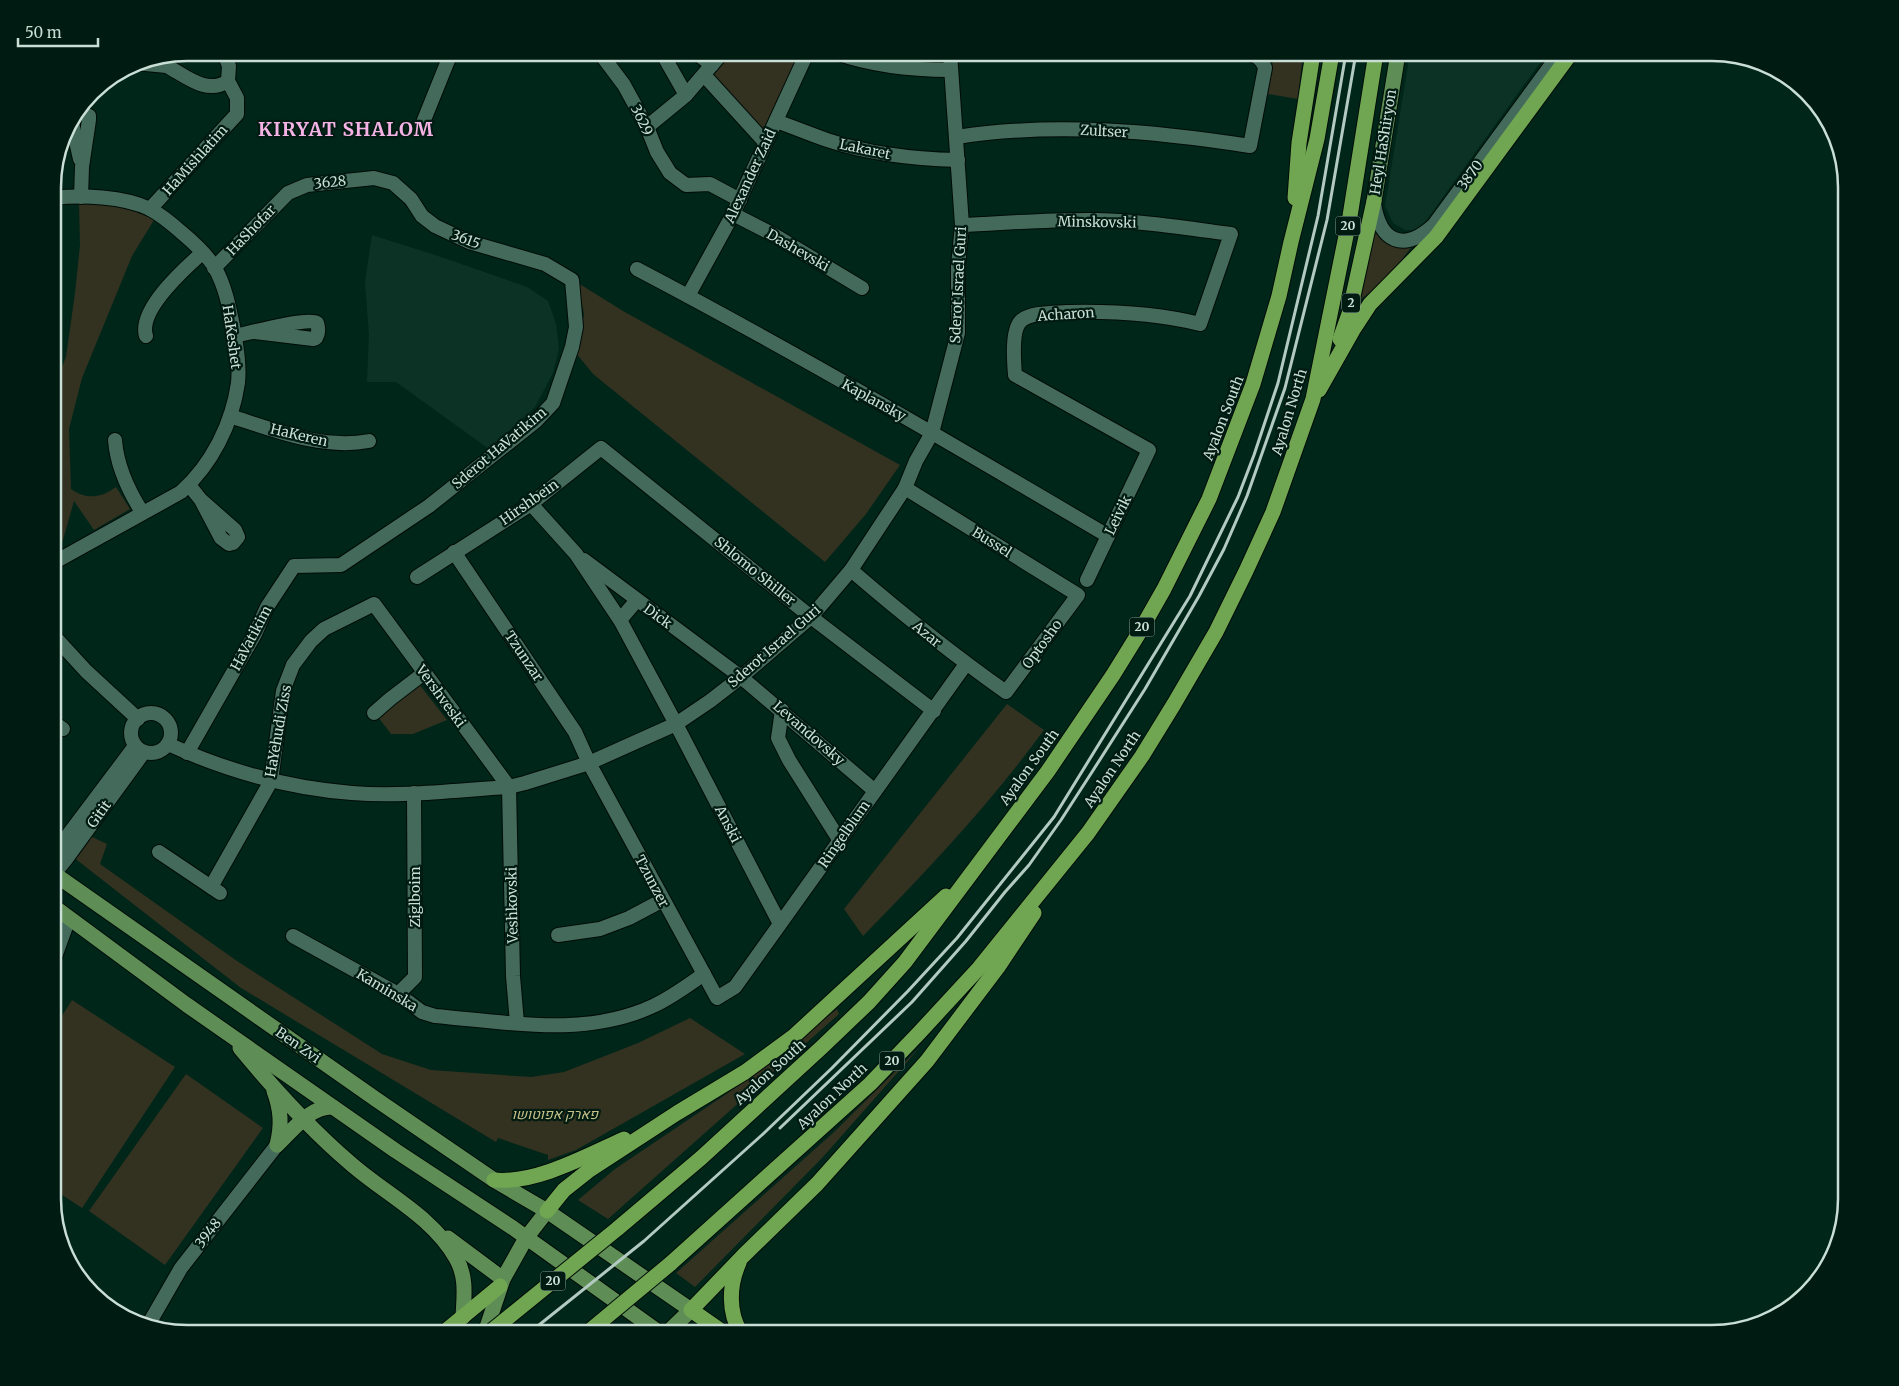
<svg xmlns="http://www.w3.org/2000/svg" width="1899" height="1386" font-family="Merriweather,Heebo,serif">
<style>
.built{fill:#0c3226}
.green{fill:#333120}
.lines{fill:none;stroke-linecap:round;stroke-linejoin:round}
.minor-casing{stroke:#000c07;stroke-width:16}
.major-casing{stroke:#000c07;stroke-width:17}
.highway-casing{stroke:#000c07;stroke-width:17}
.minor{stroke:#446a5c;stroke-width:14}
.major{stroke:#5e8e55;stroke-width:15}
.highway{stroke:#70a651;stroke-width:15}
.rail{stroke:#b3cac1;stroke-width:3}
.highway-bridge-casing{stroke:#000c07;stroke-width:17;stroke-linecap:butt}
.highway-bridge{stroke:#70a651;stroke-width:15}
.labels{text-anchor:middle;stroke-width:4.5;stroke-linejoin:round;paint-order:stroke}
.shield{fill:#001b12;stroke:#8da49a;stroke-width:1}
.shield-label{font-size:12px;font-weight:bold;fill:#c9ded5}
.street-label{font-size:14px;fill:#c9ded5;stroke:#001b12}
.park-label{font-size:14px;font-style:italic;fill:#c7c089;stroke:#001b12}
.district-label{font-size:19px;font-weight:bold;letter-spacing:1px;fill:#f5b3e5;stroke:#001b12}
.rim{fill:none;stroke:#c9ded5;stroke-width:2.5}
</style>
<rect width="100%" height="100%" fill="#00261a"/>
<g class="built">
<path d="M 1410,53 L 1547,53 L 1428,218 L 1422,226 L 1414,230 L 1405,230 L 1393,223 L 1385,206 Z"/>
<path d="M 372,235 L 444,258 L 527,287 L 548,301 L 556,324 L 559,348 L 553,373 L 535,407 L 489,449 L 396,382 L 367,382 L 369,335 L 365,282 Z"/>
</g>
<g class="green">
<path d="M 728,53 L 804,53 L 766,136 L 711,75 Z"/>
<path d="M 1274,53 L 1303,53 L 1298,99 L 1268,94 Z"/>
<path d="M 79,202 C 106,203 131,207 154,220 L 132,256 L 82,378 L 69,429 L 71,489 C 86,500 101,498 116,487 L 130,509 L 94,530 L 74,501 L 61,547 L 53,544 L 53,491 L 61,468 L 53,465 L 53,389 L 66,357 L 75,293 L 80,245 Z"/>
<path d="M 1374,224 L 1413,245 C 1397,266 1383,284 1361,299 Z"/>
<path d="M 578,283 L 623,311 L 900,465 L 866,514 L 825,562 L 593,374 L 576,353 L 584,314 Z"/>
<path d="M 419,684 L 447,720 L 413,734 L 391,734 L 378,717 Z"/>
<path d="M 1007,704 L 1044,730 C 990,804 927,871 863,936 L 844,909 Z"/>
<path d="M 88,835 L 107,844 L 100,864 L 237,961 L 382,1054 L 431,1070 L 531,1077 L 564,1072 L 638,1043 L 690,1018 L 745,1054 L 576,1150 L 548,1160 L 548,1155 L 498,1138 L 496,1142 L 241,988 L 73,857 Z"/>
<path d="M 72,1000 L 175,1067 L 82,1208 L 53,1189 L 53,1030 Z"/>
<path d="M 837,1009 L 839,1014 L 608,1219 L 578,1200 L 615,1169 L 750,1078 Z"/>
<path d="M 921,1046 L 823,1157 L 695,1287 L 676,1273 L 833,1133 Z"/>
<path d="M 186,1074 L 263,1128 L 165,1265 L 89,1211 Z"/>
</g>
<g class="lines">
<g class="minor-casing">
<g id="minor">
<path d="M 600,53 L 624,85 L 647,127 L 657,152 L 670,173 L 686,185 L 710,184 L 740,200"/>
<path d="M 662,53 L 686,95"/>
<path d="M 696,53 L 712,65"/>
<path d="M 836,53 C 873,66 911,70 950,70"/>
<path d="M 164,57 L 167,66 C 187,77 207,95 228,81 L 229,66 L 224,53"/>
<path d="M 135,63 L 167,66"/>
<path d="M 704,75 L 765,142"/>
<path d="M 79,111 L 89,116 L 89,120 L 82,167 L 81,197"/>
<path d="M 776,121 C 793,127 810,134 827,140 C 869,154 914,159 958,160"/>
<path d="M 72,123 L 80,159"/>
<path d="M 422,125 L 451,53"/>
<path d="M 647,127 L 686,95 L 722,53"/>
<path d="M 957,137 C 1054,122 1154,131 1250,146 L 1265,68 C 1261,57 1255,55 1245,53"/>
<path d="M 53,198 C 82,195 123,196 150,209 C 161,215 172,224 181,232 C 193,242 207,255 215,268 C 225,286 229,306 233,326 C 236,344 240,364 238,383 C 232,424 212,464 181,492 L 53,563"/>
<path d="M 1374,203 C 1380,242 1403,253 1434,225 L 1560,53"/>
<path d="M 150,209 L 237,114 L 237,98 L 228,81"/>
<path d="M 733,214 L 774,235 L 862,288"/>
<path d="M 962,225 C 1007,223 1052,219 1097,220 C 1142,221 1186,228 1231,234 L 1200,324 C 1156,313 1112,311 1067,312 C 1055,313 1032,312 1022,320 C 1011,328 1014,362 1015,375 L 1149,450 L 1087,580"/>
<path d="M 637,269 C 797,353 952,444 1108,536"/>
<path d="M 688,296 L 733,214 L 807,53"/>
<path d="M 146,336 C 138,310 184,269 202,253"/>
<path d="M 235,336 C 249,333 307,317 317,323 C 319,329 319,333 316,338 L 313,339 L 255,332"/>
<path d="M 230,416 C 274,430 323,450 369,441"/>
<path d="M 115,440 C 117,466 128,490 142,512"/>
<path d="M 189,485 L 201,500 L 235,530 L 238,537 L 233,543 L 229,544 L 221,538 L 201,500"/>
<path d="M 531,504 L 576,554 L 620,620 L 676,724 L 780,924"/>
<path d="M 454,552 L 575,732 L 589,763 L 717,998 L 735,987 L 966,664"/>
<path d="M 584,560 L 741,677 L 875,791"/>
<path d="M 851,570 C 901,613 952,654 1006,692 L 1078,595 L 905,488"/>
<path d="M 417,577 L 531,504 L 601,448 L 811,617 L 934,711"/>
<path d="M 620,620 L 637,600"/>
<path d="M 53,635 L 86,671 L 138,719"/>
<path d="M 782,710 L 778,738 L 789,760 L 840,841"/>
<path d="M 374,713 L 390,699 L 424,673"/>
<circle cx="151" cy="733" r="20"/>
<path d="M 53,722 L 63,729"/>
<path d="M 168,744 C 227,771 287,788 352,793 C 403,797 457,790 509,787 L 525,783 L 589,763 L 676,724 L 710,701 L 741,677 L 811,617 L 851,570 L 905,488 L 916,461 L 932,433 L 958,333 L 958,266 L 962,225 L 950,53"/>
<path d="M 187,753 L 255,634 L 267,607 L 294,566 L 341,565 L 429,506 L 536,421 L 553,403 L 572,347 L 576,327 L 572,280 L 545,264 L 469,242 L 435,226 L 422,216 L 411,199 L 393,183 L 374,178 L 307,185 L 288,193 L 214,268"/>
<path d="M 159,852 L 220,893"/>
<path d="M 53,855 L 135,746"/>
<path d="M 53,875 L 67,858 L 144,752"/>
<path d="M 211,887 L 271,781 L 283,691 L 293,665 L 311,641 L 324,629 L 374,604 L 509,787 L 513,976 L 517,1023"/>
<path d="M 558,935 L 600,929 L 629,918 L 663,900"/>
<path d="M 293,936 L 398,994 L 422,1012 L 435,1016 C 507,1022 584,1038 653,1006 C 671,998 688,985 704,974"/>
<path d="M 53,962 L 69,918"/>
<path d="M 398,994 L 415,977 L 414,793"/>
<path d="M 147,1327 L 181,1268 L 277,1145"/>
</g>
</g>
<g class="major-casing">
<g id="major">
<path d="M 1374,201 L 1398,53"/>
<path d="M 53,873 L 377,1100 L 494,1180 L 547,1211 L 691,1310 L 667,1333"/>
<path d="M 53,906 L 187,1005 L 396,1151 L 513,1228 L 660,1333"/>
<path d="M 240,1048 C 274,1089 309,1128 350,1163 C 385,1194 432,1216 456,1258 C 467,1277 464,1296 463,1317"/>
<path d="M 274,1091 C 281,1110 282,1125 277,1145"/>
<path d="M 277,1145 C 293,1130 310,1106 333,1107"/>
<path d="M 448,1238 L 503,1279"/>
<path d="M 485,1333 L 503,1279 L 526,1238 L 547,1211"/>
</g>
</g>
<g class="highway-casing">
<g id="highway">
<path d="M 1295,198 L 1299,143 L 1313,53"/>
<path d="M 1340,339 L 1349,314 L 1374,201"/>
<path d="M 1319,390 L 1353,330 L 1370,304 L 1436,237 L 1571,53"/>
<path d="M 494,1180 C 536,1184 586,1156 624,1139"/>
<path d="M 547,1211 L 564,1190 L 588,1171 L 677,1113 L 745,1072 L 794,1036 L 946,896"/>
<path d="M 617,1229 L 701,1158 L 822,1047 L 869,1002 L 905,962 L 1048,771 L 1113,675 L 1139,633 L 1164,589 L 1209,499 L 1253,384 L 1279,296 L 1291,242 L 1317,139 L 1332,53"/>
<path d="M 739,1263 C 729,1285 728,1313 741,1333"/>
<path d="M 670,1264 L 870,1084 L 919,1033 L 979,968 L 1088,833 L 1142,756 L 1174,704 L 1216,632 L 1246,571 L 1273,512 L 1313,399 L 1350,216 L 1376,53"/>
<path d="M 443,1333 L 500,1286"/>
<path d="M 724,1333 L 691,1310 L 744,1255 L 817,1184 L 927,1061 L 998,967 L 1034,913"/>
</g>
</g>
<use href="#minor" class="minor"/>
<use href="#major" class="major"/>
<use href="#highway" class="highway"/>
<g class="rail">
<path d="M 780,1128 L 912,1002 L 966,941 L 1005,892 L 1029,865 L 1061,820 L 1092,772 L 1145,689 L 1199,596 L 1224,549 L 1247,496 L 1285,388 L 1327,220 L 1356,53"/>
<path d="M 529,1333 L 644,1241 L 763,1134 L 832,1068 L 908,991 L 957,938 L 1054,817 L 1190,596 L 1238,497 L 1254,455 L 1278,383 L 1318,216 L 1346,53"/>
</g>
<g class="highway-bridge-casing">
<g id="highway-bridge">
<path d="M 489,1333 L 617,1229"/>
<path d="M 587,1333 L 670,1264"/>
</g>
</g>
<use href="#highway-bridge" class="highway-bridge"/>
</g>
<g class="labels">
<g class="shield">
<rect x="1335.5" y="216.5" width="25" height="19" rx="4"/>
<rect x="1342" y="293.5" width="18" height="19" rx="4"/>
<rect x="1129.5" y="617.5" width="25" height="19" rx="4"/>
<rect x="879.5" y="1051.5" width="25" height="19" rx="4"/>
<rect x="540.5" y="1271.5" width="25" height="19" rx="4"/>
</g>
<g class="shield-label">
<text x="1348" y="230">20</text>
<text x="1351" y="307">2</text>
<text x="1142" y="631">20</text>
<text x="892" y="1065">20</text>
<text x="553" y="1285">20</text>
</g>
<g class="street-label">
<text transform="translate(642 120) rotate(64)" y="5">3629</text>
<text transform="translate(1104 131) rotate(3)" y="5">Zultser</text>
<text transform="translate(1383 142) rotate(-81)" y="5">Heyl HaShiryon</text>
<text transform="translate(865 149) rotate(12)" y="5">Lakaret</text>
<text transform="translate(195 160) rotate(-48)" y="5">HaMishlatim</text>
<text transform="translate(1470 175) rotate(-54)" y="5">3870</text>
<text transform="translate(750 176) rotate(-65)" y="5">Alexander Zaid</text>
<text transform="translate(330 182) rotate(-6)" y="5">3628</text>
<text transform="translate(1097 222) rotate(1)" y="5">Minskovski</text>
<text transform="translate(251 230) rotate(-46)" y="5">HaShofar</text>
<text transform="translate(466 239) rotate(21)" y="5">3615</text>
<text transform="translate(798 250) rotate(30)" y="5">Dashevski</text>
<text transform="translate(958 285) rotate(-87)" y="5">Sderot Israel Guri</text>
<text transform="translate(1066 314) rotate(-4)" y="5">Acharon</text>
<text transform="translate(232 337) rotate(82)" y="5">HaKeshet</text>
<text transform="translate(874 400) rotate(29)" y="5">Kaplansky</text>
<text transform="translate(1289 412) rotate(-73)" y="5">Ayalon North</text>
<text transform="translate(1223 418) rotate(-69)" y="5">Ayalon South</text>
<text transform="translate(299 435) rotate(13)" y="5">HaKeren</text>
<text transform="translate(499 448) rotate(-40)" y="5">Sderot HaVatikim</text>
<text transform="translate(529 502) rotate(-35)" y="5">Hirshbein</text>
<text transform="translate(1118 515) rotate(-64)" y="5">Leivik</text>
<text transform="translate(992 542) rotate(32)" y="5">Bussel</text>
<text transform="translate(755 571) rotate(39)" y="5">Shlomo Shiller</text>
<text transform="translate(658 616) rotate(36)" y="5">Dick</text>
<text transform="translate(927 634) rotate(39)" y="5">Azar</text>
<text transform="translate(251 638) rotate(-62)" y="5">HaVatikim</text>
<text transform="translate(1042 644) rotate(-54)" y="5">Optosho</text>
<text transform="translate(774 646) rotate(-41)" y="5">Sderot Israel Guri</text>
<text transform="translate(524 656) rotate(56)" y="5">Tzunzar</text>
<text transform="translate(441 696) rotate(54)" y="5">Vershveski</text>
<text transform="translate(278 731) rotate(-80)" y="5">HaYehudi Ziss</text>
<text transform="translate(809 733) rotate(41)" y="5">Levandovsky</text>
<text transform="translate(1029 767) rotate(-54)" y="5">Ayalon South</text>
<text transform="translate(1112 769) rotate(-56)" y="5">Ayalon North</text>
<text transform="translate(99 814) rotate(-54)" y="5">Gitit</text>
<text transform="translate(728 824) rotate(63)" y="5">Anski</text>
<text transform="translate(844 834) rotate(-55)" y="5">Ringelblum</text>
<text transform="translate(652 881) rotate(62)" y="5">Tzunzer</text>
<text transform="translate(415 897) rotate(-90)" y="5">Ziglboim</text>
<text transform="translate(512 905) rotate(-91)" y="5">Veshkovski</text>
<text transform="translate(387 990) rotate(31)" y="5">Kaminska</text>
<text transform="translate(298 1045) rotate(35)" y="5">Ben Zvi</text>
<text transform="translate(770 1072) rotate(-42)" y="5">Ayalon South</text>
<text transform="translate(832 1096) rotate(-43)" y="5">Ayalon North</text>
<text transform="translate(208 1233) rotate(-52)" y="5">3948</text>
</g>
<g class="park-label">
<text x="555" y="1119">פארק אפוטושו</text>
</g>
<g class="district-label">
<text x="346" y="136">KIRYAT SHALOM</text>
</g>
</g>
<path d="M0 0H1899V1386H0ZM187 61H1712A126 126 0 0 1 1838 187V1199A126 126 0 0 1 1712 1325H187A126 126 0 0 1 61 1199V187A126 126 0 0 1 187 61Z" fill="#001b12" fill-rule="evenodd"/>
<path class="rim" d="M187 61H1712A126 126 0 0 1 1838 187V1199A126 126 0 0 1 1712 1325H187A126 126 0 0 1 61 1199V187A126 126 0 0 1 187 61Z"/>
<path d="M18 38v8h80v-8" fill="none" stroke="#c9ded5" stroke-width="2.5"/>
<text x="25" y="38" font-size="15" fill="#c9ded5" stroke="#001b12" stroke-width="4" paint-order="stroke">50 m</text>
</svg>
